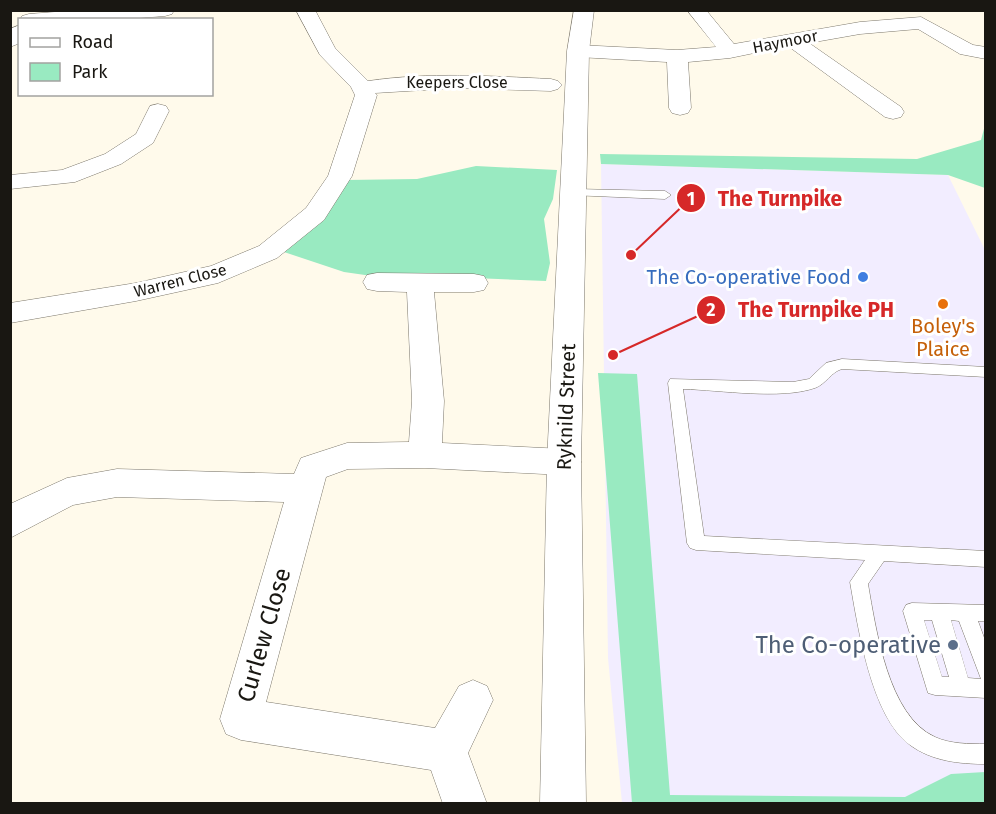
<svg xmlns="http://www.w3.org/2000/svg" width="996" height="814" font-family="'Fira Sans',sans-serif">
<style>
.commercial{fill:#f2edff}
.green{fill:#99eac1}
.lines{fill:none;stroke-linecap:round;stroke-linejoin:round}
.service-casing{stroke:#7c776b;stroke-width:1}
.minor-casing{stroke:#7c776b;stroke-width:1}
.tertiary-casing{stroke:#7c776b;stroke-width:1}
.service{fill:#fff;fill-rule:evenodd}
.minor{fill:#fff;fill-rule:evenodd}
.tertiary{fill:#fff;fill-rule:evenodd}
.shop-dot{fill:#3f7fe0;stroke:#fff;stroke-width:2}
.food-dot{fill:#e8710a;stroke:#fff;stroke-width:2}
.service-dot{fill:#5c6f8a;stroke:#fff;stroke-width:2}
.labels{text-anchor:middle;stroke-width:6;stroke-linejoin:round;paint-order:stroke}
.far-street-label{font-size:16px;fill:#191712;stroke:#fff}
.shop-label{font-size:20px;fill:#366cbe;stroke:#fff;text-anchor:end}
.food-label{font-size:20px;fill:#c56008;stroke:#fff}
.street-label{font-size:20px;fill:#191712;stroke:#fff}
.near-street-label{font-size:24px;fill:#191712;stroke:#fff}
.near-service-label{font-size:24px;fill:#4e5e75;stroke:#fff;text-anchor:end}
.leader{fill:none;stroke:#d62828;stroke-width:2}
.callout-dot{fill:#d62828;stroke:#fff;stroke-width:2}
.mark-label{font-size:18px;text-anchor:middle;font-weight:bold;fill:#fff}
.callout-label{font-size:21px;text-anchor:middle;font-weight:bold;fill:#d62828;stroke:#fff;stroke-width:6;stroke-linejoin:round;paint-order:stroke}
</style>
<rect width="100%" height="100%" fill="#fffaeb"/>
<path class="commercial" d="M 601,164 L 948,175 L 985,250 L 985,803 L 622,803 L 608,658 Z"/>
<g class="green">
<path d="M 985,125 L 985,188 L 948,175 L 601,164 L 600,154 L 917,159 L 981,140 Z"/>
<path d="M 476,166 L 557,170 L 553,199 L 544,219 L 550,263 L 546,281 L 450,277 L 386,278 L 344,272 L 284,252 C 312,230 329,212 346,180 L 417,179 Z"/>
<path d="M 598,373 L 637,374 L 670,795 L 905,797 L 951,774 L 985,772 L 985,803 L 632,803 Z"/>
</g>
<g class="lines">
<g class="service-casing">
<g id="service">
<path d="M 574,189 L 665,191 L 671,195 L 665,199 L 570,195 L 570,191 Z"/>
<path d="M 842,359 L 986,367 L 986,377 L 842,369 C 831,372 826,384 815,388 C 780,400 721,390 683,389 L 704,536 L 986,551 L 986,567 L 884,561 L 868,584 C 876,629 888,716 935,737 C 950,744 969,744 986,744 L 986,764 C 959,764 932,761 910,745 C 871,717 858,627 850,582 L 865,560 L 696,550 L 690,548 L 687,543 L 668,383 L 670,379 L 793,382 L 809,379 L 826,363 Z"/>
<path d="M 912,603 L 986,605 L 986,621 L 978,621 L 986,643 L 986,698 L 935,695 L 928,693 L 903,611 L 906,605 ZM 924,620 L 932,620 L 949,677 L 942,677 ZM 951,620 L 959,621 L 981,679 L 968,678 Z"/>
</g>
</g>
<g class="minor-casing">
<g id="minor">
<path d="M 81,10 L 174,10 L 172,14 L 165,16 L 113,20 L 20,20 L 22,16 L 29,14 Z"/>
<path d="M 296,10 L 315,10 L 335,48 L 368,81 C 429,72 490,76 551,79 L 558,81 L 562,85 L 558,89 L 551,91 L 457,88 L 375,93 L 377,95 L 352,176 L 324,220 L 277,258 L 218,283 L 136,301 L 10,323 L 10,303 L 136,283 L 211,266 L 259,246 L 306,208 L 328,176 L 355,95 L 351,87 L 320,55 Z"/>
<path d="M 687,10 L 706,10 L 734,44 L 860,22 L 921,17 L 973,45 L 986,47 L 986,59 L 960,54 L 918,29 L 860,34 L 809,43 L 901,107 L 904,112 L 901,117 L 893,119 L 885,117 L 788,46 L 730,58 L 688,62 L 691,108 L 688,113 L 680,115 L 672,113 L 669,108 L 667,62 L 578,57 L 571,55 L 568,51 L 571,47 L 578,45 L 677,50 L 716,47 Z"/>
<path d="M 20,25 L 20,43 L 10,47 L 10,29 Z"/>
<path d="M 158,104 L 166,106 L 169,111 L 153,143 L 121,164 L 75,182 L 10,189 L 10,175 L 62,170 L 105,154 L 136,134 L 150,106 Z"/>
<path d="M 377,273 L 474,274 L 484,276 L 488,283 L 484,290 L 474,292 L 434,292 L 444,401 L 442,443 L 564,449 L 576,452 L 581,462 L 576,472 L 564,475 L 425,468 L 348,469 L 326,477 L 266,702 L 435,728 L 459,686 L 473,680 L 487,686 L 493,700 L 468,753 L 487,804 L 443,804 L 431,770 L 241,740 L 226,734 L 220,719 L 284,502 L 117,497 L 73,505 L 10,538 L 10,504 L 67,478 L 117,469 L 294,474 L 301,458 L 347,443 L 409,442 L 412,401 L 407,292 L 377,291 L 367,289 L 363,282 L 367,275 Z"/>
</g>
</g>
<g class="tertiary-casing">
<path id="tertiary" d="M 574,10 L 594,10 L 589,51 L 581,462 L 586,804 L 540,804 L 547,462 L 567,51 Z"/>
</g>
<use href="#service" class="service"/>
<use href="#minor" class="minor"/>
<use href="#tertiary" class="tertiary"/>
</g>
<circle class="shop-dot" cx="863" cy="277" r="6"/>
<circle class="food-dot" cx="943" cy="304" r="6"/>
<circle class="service-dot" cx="953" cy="645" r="6"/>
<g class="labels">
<g class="far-street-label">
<text transform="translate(785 41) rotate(-11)" y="6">Haymoor</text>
<text x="457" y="88">Keepers Close</text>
<text transform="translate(180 280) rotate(-14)" y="6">Warren Close</text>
</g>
<g class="shop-label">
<text x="851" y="284">The Co-operative Food</text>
</g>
<g class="food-label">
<text x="943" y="333">Boley's<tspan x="943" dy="23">Plaice</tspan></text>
</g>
<g class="street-label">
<text transform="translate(566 407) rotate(-88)" y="7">Ryknild Street</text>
</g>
<g class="near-street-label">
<text transform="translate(264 635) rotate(-74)" y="8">Curlew Close</text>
</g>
<g class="near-service-label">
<text x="941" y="653">The Co-operative</text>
</g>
</g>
<path class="leader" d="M631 255L691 198M613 355L711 310"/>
<g class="callout-dot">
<circle cx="631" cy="255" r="6"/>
<circle cx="613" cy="355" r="6"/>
<circle cx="691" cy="198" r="15"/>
<circle cx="711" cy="310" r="15"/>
</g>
<g class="mark-label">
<text x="691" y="205">1</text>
<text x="711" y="316">2</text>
</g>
<g class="callout-label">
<text x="780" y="206">The Turnpike</text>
<text x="816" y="317">The Turnpike PH</text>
</g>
<rect width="996" height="814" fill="none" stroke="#191712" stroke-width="24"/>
<rect x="18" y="18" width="195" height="78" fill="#ffffff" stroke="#a3a2a0" stroke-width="1.5"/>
<rect x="30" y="38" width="30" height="9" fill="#ffffff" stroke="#a3a2a0" stroke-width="1.5"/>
<text x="72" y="48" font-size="18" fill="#191712">Road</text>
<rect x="30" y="63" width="30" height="18" fill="#99eac1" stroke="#a3a2a0" stroke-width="1.5"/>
<text x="72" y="78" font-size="18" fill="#191712">Park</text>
</svg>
